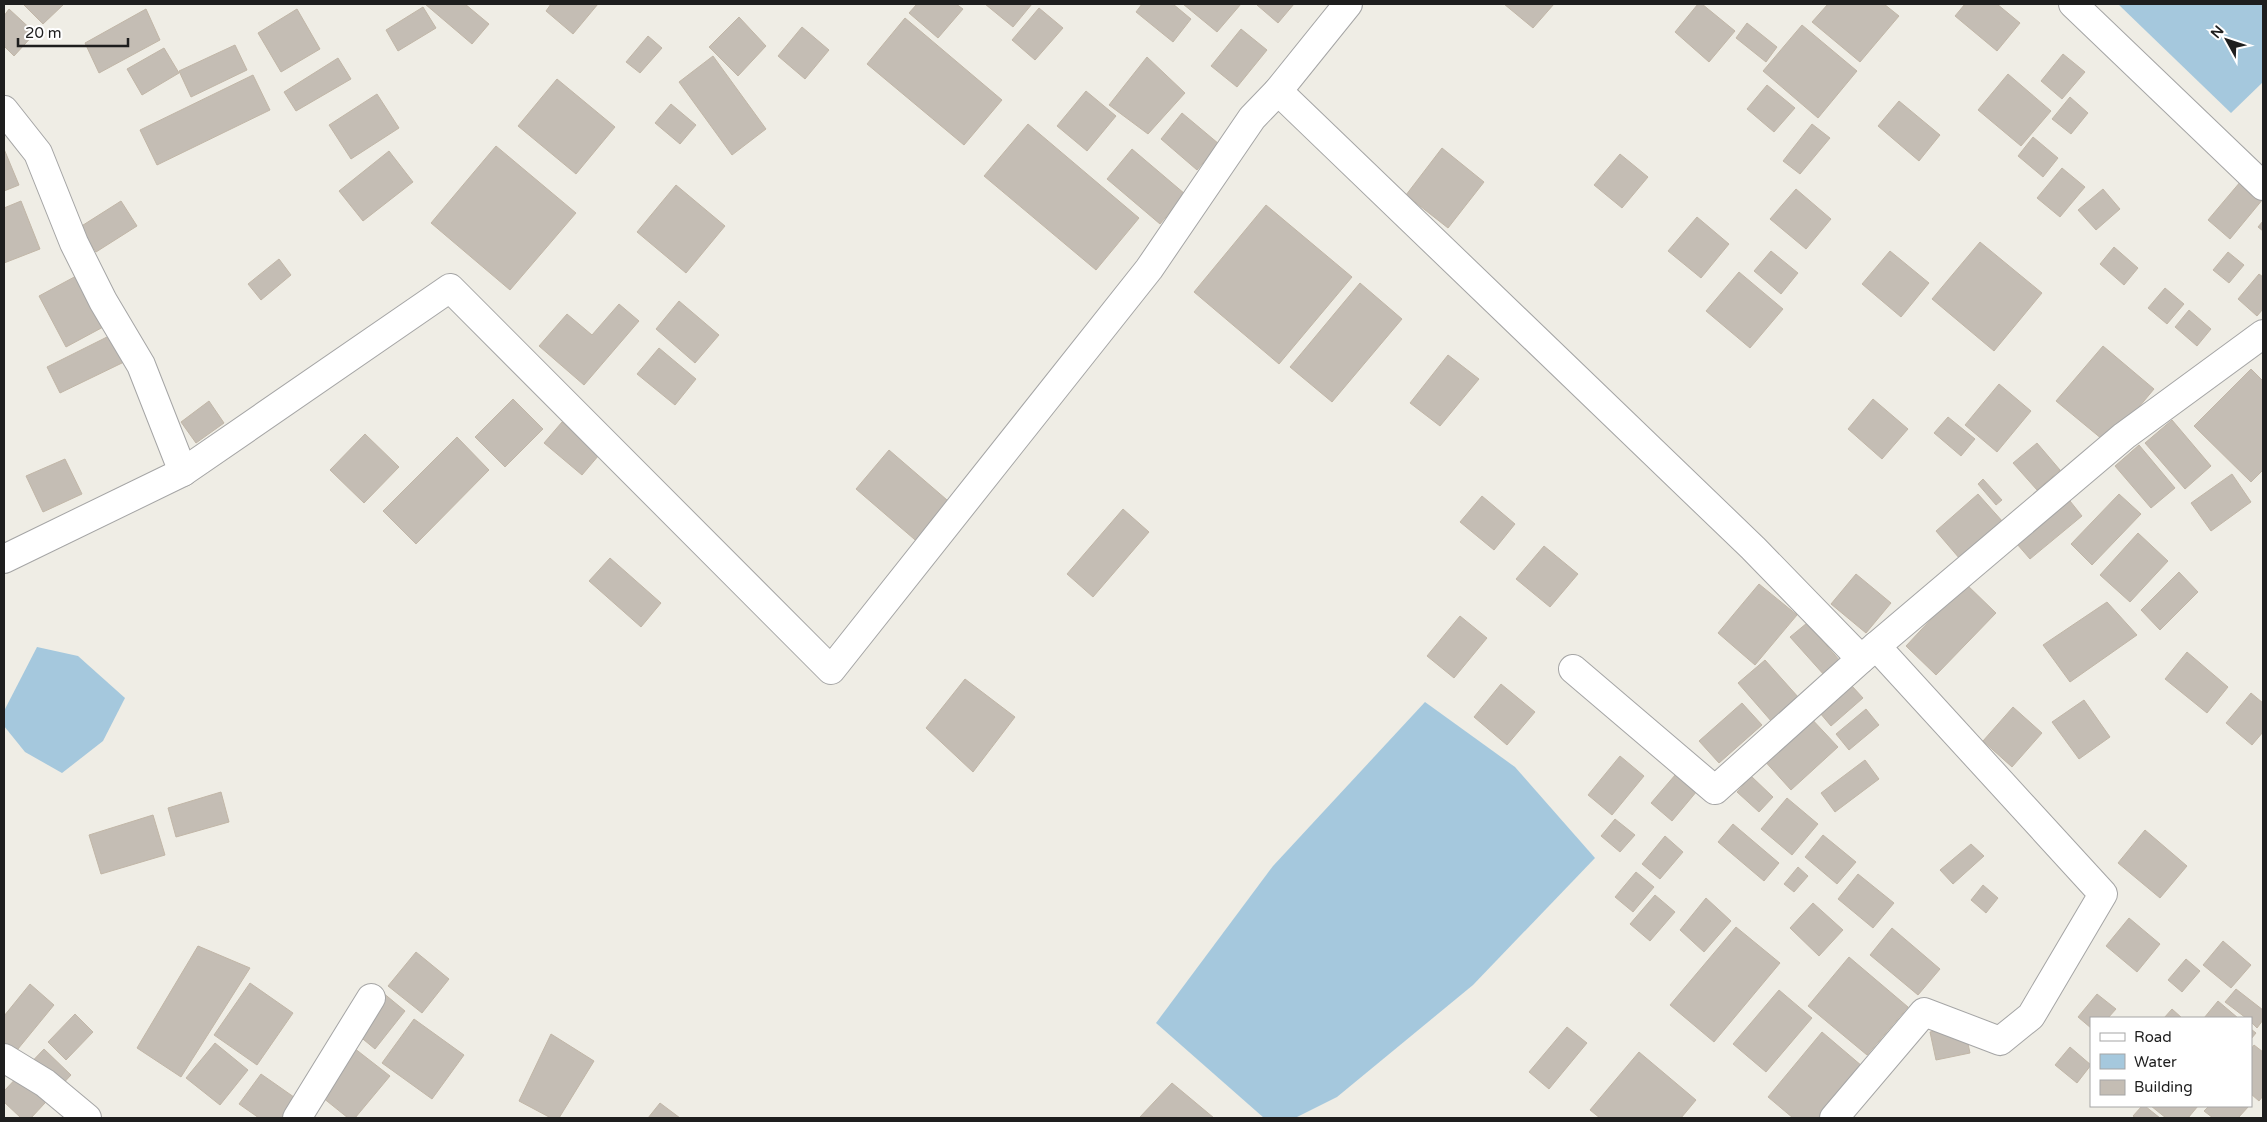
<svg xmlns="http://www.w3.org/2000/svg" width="2267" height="1122" font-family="'Varela Round',sans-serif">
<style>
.water{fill:#a5c8dd}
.building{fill:#c4bdb4;stroke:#c1b6a7}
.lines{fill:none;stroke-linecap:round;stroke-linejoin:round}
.minor-casing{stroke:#a5a5a5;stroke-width:30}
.minor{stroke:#fff;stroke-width:28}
</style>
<rect width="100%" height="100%" fill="#efede5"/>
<g class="water">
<path d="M 2118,4 L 2263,4 L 2263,82 L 2231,113 Z"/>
<path d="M 37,647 L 78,656 L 125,698 L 103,741 L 62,773 L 25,752 L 4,726 L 4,711 Z"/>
<path d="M 1425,702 L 1515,767 L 1595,858 L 1473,985 L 1337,1097 L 1295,1118 L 1264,1118 L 1156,1023 L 1273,866 Z"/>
</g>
<g class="building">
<path d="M 23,4 L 64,4 L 43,24 Z"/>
<path d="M 425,4 L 465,4 L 489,24 L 472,44 Z"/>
<path d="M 551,4 L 598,4 L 573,34 L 546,11 Z"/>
<path d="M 917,4 L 956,4 L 963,9 L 938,38 L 909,13 Z"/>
<path d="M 985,4 L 1032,4 L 1013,27 Z"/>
<path d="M 1142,4 L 1173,4 L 1191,19 L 1173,42 L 1136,12 Z"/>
<path d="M 1183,4 L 1241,4 L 1217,32 Z"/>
<path d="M 1259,4 L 1294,4 L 1278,23 L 1257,5 Z"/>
<path d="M 1504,4 L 1554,4 L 1533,28 Z"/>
<path d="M 1698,4 L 1702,4 L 1735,31 L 1709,62 L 1675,32 Z"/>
<path d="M 1828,4 L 1884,4 L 1899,16 L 1860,62 L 1812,22 Z"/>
<path d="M 1965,4 L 1997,4 L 2020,23 L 1997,51 L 1955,16 Z"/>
<path d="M 423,7 L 436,28 L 398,51 L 386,30 Z"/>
<path d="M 1039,8 L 1063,28 L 1035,60 L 1012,40 Z"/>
<path d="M 9,9 L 35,33 L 14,56 L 4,46 L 4,16 Z"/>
<path d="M 146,9 L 160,40 L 99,73 L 85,43 Z"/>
<path d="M 297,9 L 320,49 L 281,72 L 258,33 Z"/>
<path d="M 739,17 L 766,46 L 738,76 L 709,47 Z"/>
<path d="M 905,18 L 1002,100 L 964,145 L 867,64 Z"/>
<path d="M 1747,23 L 1777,47 L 1766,62 L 1736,38 Z"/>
<path d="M 1802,25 L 1857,71 L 1818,118 L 1763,71 Z"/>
<path d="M 802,27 L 829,50 L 805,79 L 778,56 Z"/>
<path d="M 1241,29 L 1267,50 L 1237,87 L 1211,66 Z"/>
<path d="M 648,36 L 662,48 L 640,73 L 626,62 Z"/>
<path d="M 235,45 L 247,70 L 191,97 L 179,71 Z"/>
<path d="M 164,48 L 179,73 L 142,95 L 127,69 Z"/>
<path d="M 2063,54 L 2085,72 L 2062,99 L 2041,81 Z"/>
<path d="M 713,56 L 766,129 L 732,155 L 679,82 Z"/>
<path d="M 1147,57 L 1185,93 L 1148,134 L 1109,105 Z"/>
<path d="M 338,58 L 351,79 L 296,111 L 284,92 Z"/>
<path d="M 2008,74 L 2051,111 L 2021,146 L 1978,110 Z"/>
<path d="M 253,75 L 270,110 L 157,165 L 140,130 Z"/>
<path d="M 557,79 L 615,127 L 576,174 L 518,126 Z"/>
<path d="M 1767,85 L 1795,108 L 1774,132 L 1747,109 Z"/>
<path d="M 1086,91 L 1116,116 L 1087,151 L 1057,126 Z"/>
<path d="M 377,94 L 399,128 L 351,159 L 329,125 Z"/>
<path d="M 2070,97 L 2088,113 L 2071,134 L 2052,119 Z"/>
<path d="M 1899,101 L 1940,135 L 1919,161 L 1878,126 Z"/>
<path d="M 671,104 L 696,125 L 680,144 L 655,123 Z"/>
<path d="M 1182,113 L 1219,144 L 1197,170 L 1161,139 Z"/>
<path d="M 1028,124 L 1139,218 L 1096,270 L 984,176 Z"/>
<path d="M 1812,124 L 1830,138 L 1800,174 L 1783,161 Z"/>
<path d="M 2033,137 L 2058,158 L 2043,177 L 2018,156 Z"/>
<path d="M 496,146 L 576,213 L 510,290 L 431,223 Z"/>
<path d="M 1442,148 L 1484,182 L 1448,228 L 1406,195 Z"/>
<path d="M 4,149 L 19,185 L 4,191 Z"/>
<path d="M 1132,149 L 1185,194 L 1160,224 L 1107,179 Z"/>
<path d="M 389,151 L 413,182 L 363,221 L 339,191 Z"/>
<path d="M 1620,154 L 1648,177 L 1622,208 L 1594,185 Z"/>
<path d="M 2062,168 L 2085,187 L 2060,217 L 2037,198 Z"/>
<path d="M 2241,181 L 2263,199 L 2230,239 L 2208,220 Z"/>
<path d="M 676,185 L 725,226 L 686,273 L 637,232 Z"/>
<path d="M 1796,189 L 1831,219 L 1806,249 L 1770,219 Z"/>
<path d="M 2103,189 L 2120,209 L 2096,230 L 2078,210 Z"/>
<path d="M 21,201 L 40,249 L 4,263 L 4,208 Z"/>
<path d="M 121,201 L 137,226 L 96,252 L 80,227 Z"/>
<path d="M 1266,205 L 1352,277 L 1279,364 L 1194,292 Z"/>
<path d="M 1697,217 L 1729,244 L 1701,278 L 1668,251 Z"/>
<path d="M 2263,221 L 2263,231 L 2258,227 Z"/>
<path d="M 1980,242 L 2042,293 L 1994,351 L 1932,299 Z"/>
<path d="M 2114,247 L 2138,268 L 2124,285 L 2100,264 Z"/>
<path d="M 1771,251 L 1798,273 L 1781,294 L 1754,271 Z"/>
<path d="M 1890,251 L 1929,283 L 1901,317 L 1862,284 Z"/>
<path d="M 2228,252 L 2244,265 L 2229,283 L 2213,270 Z"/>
<path d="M 279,259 L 291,275 L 261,300 L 248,284 Z"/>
<path d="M 1739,272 L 1783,309 L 1750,348 L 1706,311 Z"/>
<path d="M 2259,274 L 2263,277 L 2263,309 L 2257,316 L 2238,299 Z"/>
<path d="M 78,275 L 105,326 L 66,347 L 39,296 Z"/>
<path d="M 1360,283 L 1402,319 L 1332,402 L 1290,367 Z"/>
<path d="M 2165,288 L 2184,304 L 2167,324 L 2148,308 Z"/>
<path d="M 679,301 L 719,335 L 695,363 L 656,329 Z"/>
<path d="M 619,304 L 639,321 L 584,385 L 539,346 L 567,314 L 592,335 Z"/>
<path d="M 2189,310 L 2211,329 L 2197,346 L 2175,327 Z"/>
<path d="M 111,335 L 124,362 L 60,393 L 47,367 Z"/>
<path d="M 2103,346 L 2154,389 L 2108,444 L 2056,401 Z"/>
<path d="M 659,348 L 696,379 L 675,405 L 637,374 Z"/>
<path d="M 1448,355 L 1479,379 L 1440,426 L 1410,403 Z"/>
<path d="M 2251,369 L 2263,381 L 2263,470 L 2251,482 L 2194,426 Z"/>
<path d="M 1999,384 L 2031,411 L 1997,452 L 1965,425 Z"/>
<path d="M 513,399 L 543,429 L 505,467 L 475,437 Z"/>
<path d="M 1873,399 L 1908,429 L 1882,459 L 1848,429 Z"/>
<path d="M 209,401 L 224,423 L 196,443 L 181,422 Z"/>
<path d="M 1948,417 L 1975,439 L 1961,456 L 1934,433 Z"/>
<path d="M 2172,420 L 2211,466 L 2185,489 L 2145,443 Z"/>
<path d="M 562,422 L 599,455 L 582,475 L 544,443 Z"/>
<path d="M 365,434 L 399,467 L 364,503 L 330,470 Z"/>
<path d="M 457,437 L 489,470 L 416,544 L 383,511 Z"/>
<path d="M 2037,443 L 2060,470 L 2037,490 L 2013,463 Z"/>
<path d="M 2139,445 L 2175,488 L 2151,508 L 2115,466 Z"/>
<path d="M 889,450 L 954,506 L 921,545 L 856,489 Z"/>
<path d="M 65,459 L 82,494 L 43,512 L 26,476 Z"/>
<path d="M 2232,474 L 2251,502 L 2211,531 L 2191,503 Z"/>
<path d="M 1983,479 L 2002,500 L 1996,505 L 1978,484 Z"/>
<path d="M 1978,494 L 2003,522 L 1960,559 L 1936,531 Z"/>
<path d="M 2119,494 L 2141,514 L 2092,565 L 2071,544 Z"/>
<path d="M 1482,496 L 1515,524 L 1494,550 L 1460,522 Z"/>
<path d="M 2070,501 L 2082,516 L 2030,559 L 2017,544 Z"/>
<path d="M 1123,509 L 1149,532 L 1093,597 L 1067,574 Z"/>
<path d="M 2138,533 L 2168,561 L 2130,602 L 2100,575 Z"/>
<path d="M 1544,546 L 1578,574 L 1550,607 L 1516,579 Z"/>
<path d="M 610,558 L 661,603 L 641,627 L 589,581 Z"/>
<path d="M 2179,572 L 2198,592 L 2160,630 L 2141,610 Z"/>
<path d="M 1856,574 L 1891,603 L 1866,633 L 1831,604 Z"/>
<path d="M 1965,583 L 1996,613 L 1936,675 L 1906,646 Z"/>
<path d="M 1759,584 L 1797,615 L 1755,665 L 1718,633 Z"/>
<path d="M 2107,602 L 2137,635 L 2070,682 L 2043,645 Z"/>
<path d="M 1460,616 L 1487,638 L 1454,678 L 1427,656 Z"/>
<path d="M 1807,623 L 1841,662 L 1825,676 L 1790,637 Z"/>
<path d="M 2187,652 L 2228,687 L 2207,713 L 2165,679 Z"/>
<path d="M 1765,660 L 1799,698 L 1772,722 L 1738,683 Z"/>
<path d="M 965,679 L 1015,717 L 973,772 L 926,728 Z"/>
<path d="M 1501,684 L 1535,712 L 1507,745 L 1474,717 Z"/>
<path d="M 1852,686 L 1863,698 L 1831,726 L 1820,713 Z"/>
<path d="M 2251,693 L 2263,703 L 2263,732 L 2252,745 L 2226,723 Z"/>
<path d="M 2084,700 L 2110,737 L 2079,759 L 2052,722 Z"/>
<path d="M 1742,703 L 1762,725 L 1719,763 L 1699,741 Z"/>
<path d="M 2013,707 L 2042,733 L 2012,767 L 1983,741 Z"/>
<path d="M 1866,709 L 1879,725 L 1849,750 L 1836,734 Z"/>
<path d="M 1808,715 L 1838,747 L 1791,790 L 1762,758 Z"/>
<path d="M 1620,756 L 1644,776 L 1612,815 L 1588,795 Z"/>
<path d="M 1865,760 L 1879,779 L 1835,812 L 1821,793 Z"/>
<path d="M 1676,774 L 1697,791 L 1672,821 L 1651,803 Z"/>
<path d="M 1751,776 L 1773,797 L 1759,812 L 1737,792 Z"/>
<path d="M 221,792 L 229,822 L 176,837 L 168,808 Z"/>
<path d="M 1787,798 L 1818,824 L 1792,855 L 1761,829 Z"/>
<path d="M 153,815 L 165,855 L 101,874 L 89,835 Z"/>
<path d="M 1615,819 L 1635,835 L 1620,852 L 1601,836 Z"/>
<path d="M 1733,824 L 1779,863 L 1764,881 L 1718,842 Z"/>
<path d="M 2145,830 L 2187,866 L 2160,898 L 2118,863 Z"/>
<path d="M 1823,835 L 1856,862 L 1837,884 L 1805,857 Z"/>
<path d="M 1665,836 L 1683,852 L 1660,879 L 1642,864 Z"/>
<path d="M 1971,844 L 1984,856 L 1953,884 L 1940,870 Z"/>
<path d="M 1798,867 L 1808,876 L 1794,892 L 1784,884 Z"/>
<path d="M 1636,872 L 1654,887 L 1633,912 L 1615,897 Z"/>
<path d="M 1858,874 L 1894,903 L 1873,928 L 1838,899 Z"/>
<path d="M 1983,885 L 1998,898 L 1986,913 L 1971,900 Z"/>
<path d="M 1655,895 L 1675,912 L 1650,941 L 1630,924 Z"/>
<path d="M 1706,898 L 1731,921 L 1704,952 L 1680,930 Z"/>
<path d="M 1813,903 L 1843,930 L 1819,956 L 1790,928 Z"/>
<path d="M 2129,918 L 2160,944 L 2137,972 L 2106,946 Z"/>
<path d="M 1736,927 L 1780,963 L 1714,1042 L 1670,1005 Z"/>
<path d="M 1892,928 L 1940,969 L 1918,995 L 1870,955 Z"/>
<path d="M 2223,941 L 2251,965 L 2231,988 L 2203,965 Z"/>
<path d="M 198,946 L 250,968 L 181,1077 L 137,1048 Z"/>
<path d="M 416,952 L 449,979 L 422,1013 L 388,986 Z"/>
<path d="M 1849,957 L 1908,1007 L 1867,1055 L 1808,1006 Z"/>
<path d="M 2186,959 L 2200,971 L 2182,992 L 2168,980 Z"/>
<path d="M 250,983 L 293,1013 L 257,1065 L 214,1035 Z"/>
<path d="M 30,984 L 54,1005 L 4,1066 L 4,1016 Z"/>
<path d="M 2236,989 L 2263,1010 L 2263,1020 L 2257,1028 L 2251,1022 L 2251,1018 L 2246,1018 L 2225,1002 Z"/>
<path d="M 1779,990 L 1812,1018 L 1766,1072 L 1733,1044 Z"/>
<path d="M 382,992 L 405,1011 L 375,1049 L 352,1030 Z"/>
<path d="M 2097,994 L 2116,1009 L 2108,1018 L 2091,1018 L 2091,1028 L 2078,1017 Z"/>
<path d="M 2218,1001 L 2238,1018 L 2204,1018 Z"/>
<path d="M 2172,1009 L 2182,1018 L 2164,1018 Z"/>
<path d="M 75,1014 L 93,1032 L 66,1060 L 48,1042 Z"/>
<path d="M 414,1019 L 464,1055 L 432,1099 L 382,1063 Z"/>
<path d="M 1964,1025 L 1970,1053 L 1936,1060 L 1930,1032 Z"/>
<path d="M 1567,1027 L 1587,1043 L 1549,1089 L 1529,1072 Z"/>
<path d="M 2251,1029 L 2256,1033 L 2251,1039 Z"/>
<path d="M 1822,1032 L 1862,1066 L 1818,1118 L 1793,1118 L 1768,1097 Z"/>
<path d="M 551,1034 L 594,1061 L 559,1118 L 551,1118 L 519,1101 Z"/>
<path d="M 215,1043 L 248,1070 L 220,1105 L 186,1078 Z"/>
<path d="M 2254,1045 L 2263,1052 L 2263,1096 L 2259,1101 L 2251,1094 L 2251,1049 Z"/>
<path d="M 2070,1047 L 2091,1065 L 2077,1083 L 2055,1065 Z"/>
<path d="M 354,1048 L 390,1076 L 355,1118 L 348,1118 L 317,1093 Z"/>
<path d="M 44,1049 L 71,1075 L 31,1118 L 21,1118 L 4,1102 L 4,1091 Z"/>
<path d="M 1639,1052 L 1696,1100 L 1681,1118 L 1600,1118 L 1590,1110 Z"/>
<path d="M 261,1074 L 301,1102 L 288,1118 L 259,1118 L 239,1104 Z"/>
<path d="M 1172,1083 L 1214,1118 L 1140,1117 Z"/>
<path d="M 660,1103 L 680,1118 L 648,1118 Z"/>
<path d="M 2142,1106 L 2145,1106 L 2160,1118 L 2136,1118 L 2133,1116 Z"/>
<path d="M 2151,1106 L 2198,1106 L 2188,1118 L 2166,1118 Z"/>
<path d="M 2209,1106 L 2249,1106 L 2238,1118 L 2213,1118 L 2204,1111 Z"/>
</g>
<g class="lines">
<g class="minor-casing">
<g id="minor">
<path d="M 2073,4 L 2263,186"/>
<path d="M 1278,91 L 1753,548 L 1861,659 L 2124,436 L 2263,334"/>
<path d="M 4,110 L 38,153 L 74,243 L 103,301 L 141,365 L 183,472"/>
<path d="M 4,559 L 183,472 L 450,288 L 831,670 L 1149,269 L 1252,118 L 1278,91 L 1348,4"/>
<path d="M 1573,669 L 1715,790 L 1861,659"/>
<path d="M 4,1058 L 45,1083 L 87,1118"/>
<path d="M 297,1118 L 371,998"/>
<path d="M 1834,1118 L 1924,1012 L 2000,1041 L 2031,1016 L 2103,894 L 1876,646"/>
</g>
</g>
<use href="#minor" class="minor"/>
</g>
<rect width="2267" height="1122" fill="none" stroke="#1e1e1e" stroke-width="10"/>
<rect x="2090" y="1017" width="162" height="90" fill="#ffffff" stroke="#a5a5a5"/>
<rect x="2100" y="1033" width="25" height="8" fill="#ffffff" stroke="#a5a5a5"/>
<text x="2134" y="1042" font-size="15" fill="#1e1e1e">Road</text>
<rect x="2100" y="1054" width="25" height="15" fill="#a5c8dd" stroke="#a5a5a5"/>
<text x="2134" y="1067" font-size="15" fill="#1e1e1e">Water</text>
<rect x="2100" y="1080" width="25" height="15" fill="#c4bdb4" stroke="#a5a5a5"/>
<text x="2134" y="1092" font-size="15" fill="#1e1e1e">Building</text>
<g transform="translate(2227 40) rotate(310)" stroke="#ffffff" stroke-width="4" paint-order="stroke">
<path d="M0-4L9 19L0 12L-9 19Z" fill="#1e1e1e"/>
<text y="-8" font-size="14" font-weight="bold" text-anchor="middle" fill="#1e1e1e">N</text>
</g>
<path d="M18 38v8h110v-8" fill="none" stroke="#1e1e1e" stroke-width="2.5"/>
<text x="25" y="38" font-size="15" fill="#1e1e1e" stroke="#ffffff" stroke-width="4" paint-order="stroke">20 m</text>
</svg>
